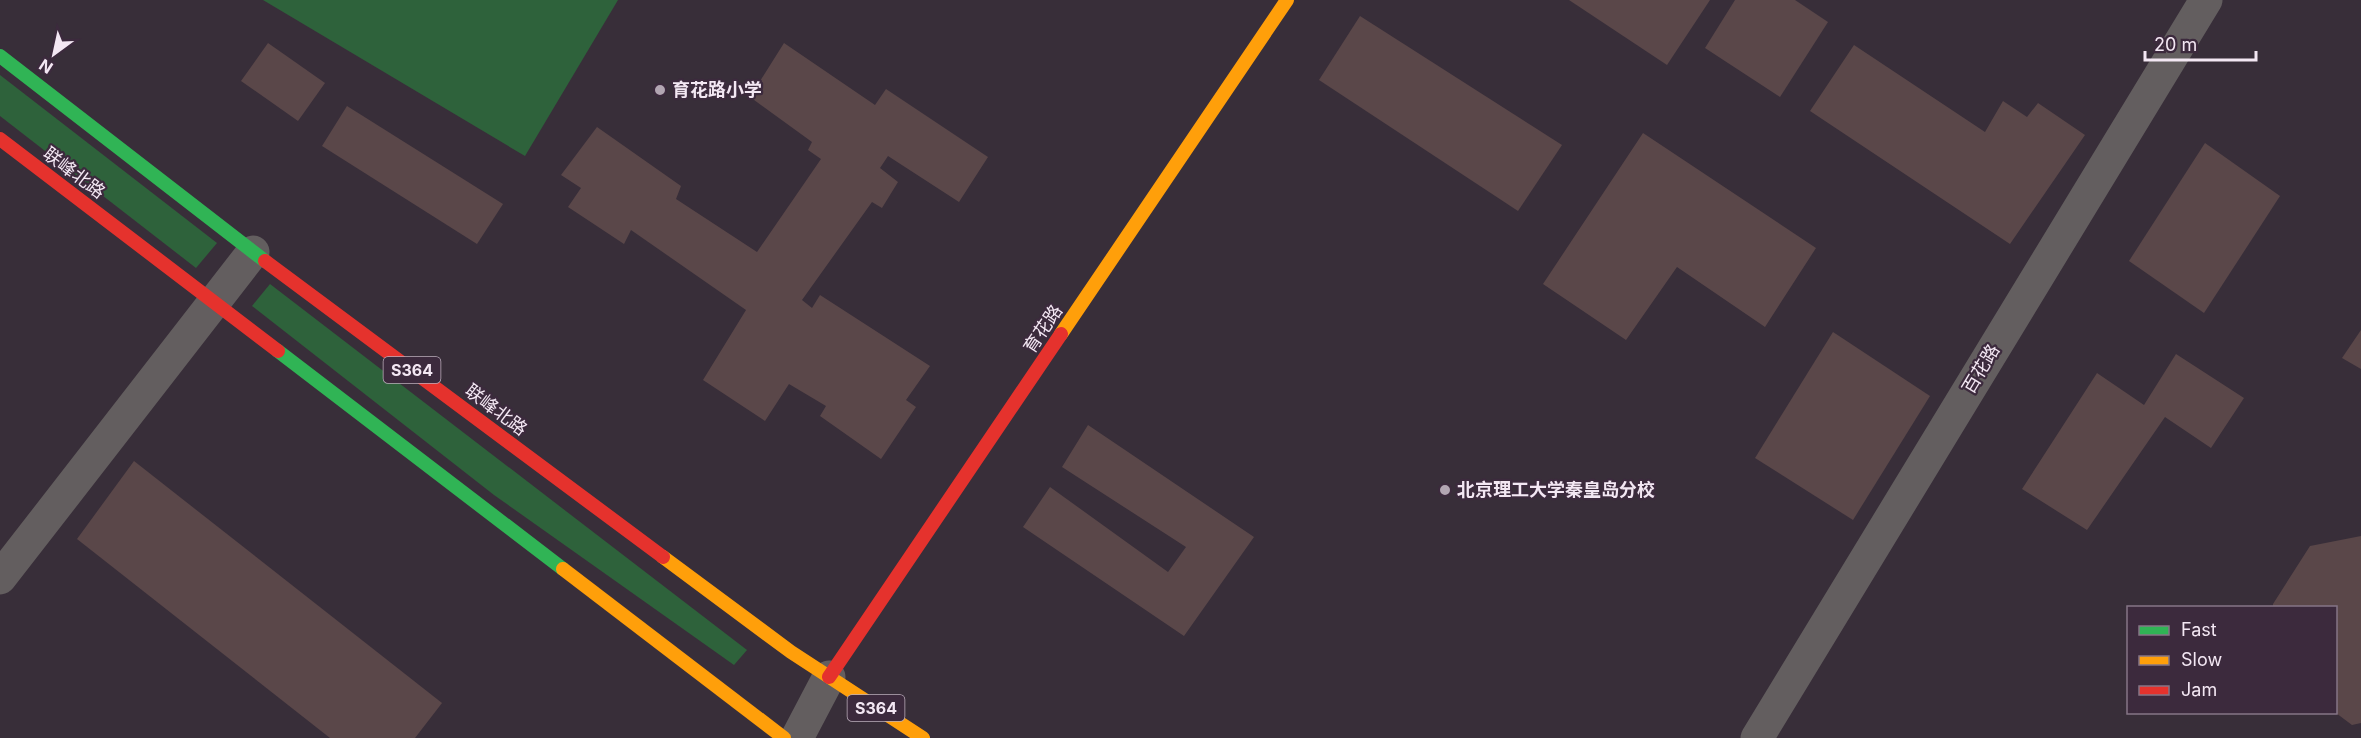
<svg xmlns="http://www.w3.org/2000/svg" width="2361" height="738" font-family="Inter,'Noto Sans SC',sans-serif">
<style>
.green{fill:#2e623b}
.building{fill:#5a4749}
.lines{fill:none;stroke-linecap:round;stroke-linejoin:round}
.street{stroke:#635e5f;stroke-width:33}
.fast{stroke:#30b455;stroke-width:14}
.slow{stroke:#ff9f0a;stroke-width:14}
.jam{stroke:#e5322d;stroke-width:14}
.poi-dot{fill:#b2a6b2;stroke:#3c2a3d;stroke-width:2}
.labels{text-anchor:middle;stroke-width:4.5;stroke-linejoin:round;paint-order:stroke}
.shield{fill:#3c2a3d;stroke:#bcaebc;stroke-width:1.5}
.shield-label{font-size:16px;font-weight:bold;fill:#f3e7f3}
.poi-label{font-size:18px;font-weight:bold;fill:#f3e7f3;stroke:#3c2a3d;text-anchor:start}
.street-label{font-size:18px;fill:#f3e7f3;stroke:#3c2a3d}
</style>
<rect width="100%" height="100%" fill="#382e39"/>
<g class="green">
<path d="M 263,0 L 618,0 L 525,156 Z"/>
<path d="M 0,75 L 217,243 L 196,268 L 0,116 Z"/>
<path d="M 270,284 L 747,650 L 734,665 L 494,495 L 252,306 Z"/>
</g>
<g class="building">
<path d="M 1569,0 L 1710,0 L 1667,65 Z"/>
<path d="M 1735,0 L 1795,0 L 1828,22 L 1780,97 L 1705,48 Z"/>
<path d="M 1360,16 L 1562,145 L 1518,211 L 1319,80 Z"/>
<path d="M 268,43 L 325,83 L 298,121 L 241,81 Z"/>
<path d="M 784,43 L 875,105 L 886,89 L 988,157 L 959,202 L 888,156 L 880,168 L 898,182 L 882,208 L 872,202 L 802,300 L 812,308 L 820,295 L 930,366 L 906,400 L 916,407 L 881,459 L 820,416 L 826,406 L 789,384 L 765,421 L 703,380 L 746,310 L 631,230 L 624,244 L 568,207 L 581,188 L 561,175 L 597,127 L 681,186 L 676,199 L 757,252 L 821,159 L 808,150 L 812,142 L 750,97 Z"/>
<path d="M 1854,45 L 1985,132 L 2003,101 L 2027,117 L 2038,103 L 2085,135 L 2010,244 L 1810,111 Z"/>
<path d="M 347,106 L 503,204 L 477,244 L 322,146 Z"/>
<path d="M 1643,133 L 1816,248 L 1765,327 L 1677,267 L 1626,340 L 1543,284 Z"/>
<path d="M 2205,143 L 2280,196 L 2204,313 L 2129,261 Z"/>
<path d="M 2361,330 L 2361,369 L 2342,358 Z"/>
<path d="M 1833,332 L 1930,396 L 1853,520 L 1755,458 Z"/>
<path d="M 2176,354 L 2244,398 L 2211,448 L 2165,417 L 2087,530 L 2022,489 L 2097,373 L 2144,405 Z"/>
<path d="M 1088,425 L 1254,537 L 1184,636 L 1023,527 L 1050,487 L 1168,572 L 1186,547 L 1062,467 Z"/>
<path d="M 134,461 L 442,703 L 415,738 L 330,738 L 77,539 Z"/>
<path d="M 2361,536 L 2361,723 L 2352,725 L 2336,713 L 2336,608 L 2273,608 L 2273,604 L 2310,546 Z"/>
</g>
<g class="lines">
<g class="street">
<path d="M 0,578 L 253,252"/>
<path d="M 797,738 L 829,677"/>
<path d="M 1757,738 L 2206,0"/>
</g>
<g class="fast">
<path d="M 0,56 L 265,261"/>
<path d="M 278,351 L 563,569"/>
</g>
<g class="slow">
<path d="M 1061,334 L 1287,0"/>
<path d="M 663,557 L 791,652 L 923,738"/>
<path d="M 563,569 L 784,738"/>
</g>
<g class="jam">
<path d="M 0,139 L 278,351"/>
<path d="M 265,261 L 663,557"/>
<path d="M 829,677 L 1061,334"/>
</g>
</g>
<g class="poi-dot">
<circle cx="660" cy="90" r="6"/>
<circle cx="1445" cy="490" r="6"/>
</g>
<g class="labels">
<g class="shield">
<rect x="383.5" y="357" width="57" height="26" rx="4.5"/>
<rect x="847.5" y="695" width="57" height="26" rx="4.5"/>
</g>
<g class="shield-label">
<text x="412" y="376">S364</text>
<text x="876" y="714">S364</text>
</g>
<g class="poi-label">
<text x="672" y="96">育花路小学</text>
<text x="1457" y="496">北京理工大学秦皇岛分校</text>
</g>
<g class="street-label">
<text transform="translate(74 173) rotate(37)" y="6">联峰北路</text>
<text transform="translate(1043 329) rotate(-56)" y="6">育花路</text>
<text transform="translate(1981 369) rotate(-59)" y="6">百花路</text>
<text transform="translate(496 410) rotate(37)" y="6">联峰北路</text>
</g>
</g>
<rect x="2127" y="606" width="210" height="108" fill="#3c2a3d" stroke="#857686" stroke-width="1.5"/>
<rect x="2139" y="626" width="30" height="9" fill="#30b455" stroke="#857686" stroke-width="1.5"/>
<text x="2181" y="636" font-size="18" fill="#f3e7f3">Fast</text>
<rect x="2139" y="656" width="30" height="9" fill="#ff9f0a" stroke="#857686" stroke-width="1.5"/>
<text x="2181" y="666" font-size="18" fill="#f3e7f3">Slow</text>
<rect x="2139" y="686" width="30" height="9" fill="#e5322d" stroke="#857686" stroke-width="1.5"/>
<text x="2181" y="696" font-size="18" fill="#f3e7f3">Jam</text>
<g transform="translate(54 54) rotate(213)" stroke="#3c2a3d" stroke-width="4.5" paint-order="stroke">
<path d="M0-4.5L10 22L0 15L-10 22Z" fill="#f3e7f3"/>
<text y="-9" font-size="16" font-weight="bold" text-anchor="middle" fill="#f3e7f3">N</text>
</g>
<path d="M2145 51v9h111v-9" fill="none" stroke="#f3e7f3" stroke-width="3"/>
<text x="2154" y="51" font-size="18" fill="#f3e7f3" stroke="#3c2a3d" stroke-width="4.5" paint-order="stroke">20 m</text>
</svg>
